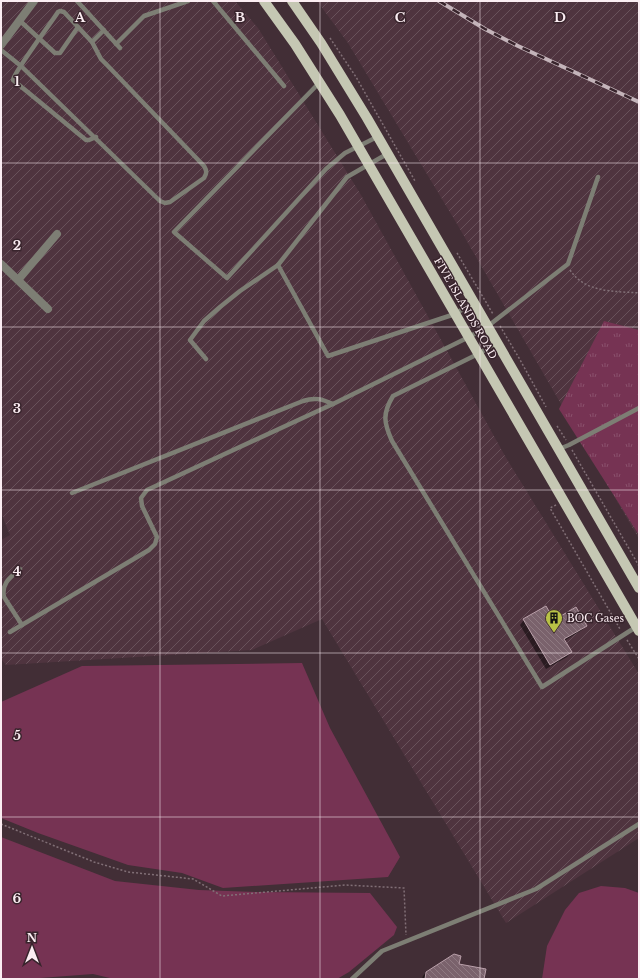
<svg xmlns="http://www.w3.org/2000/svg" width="640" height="980" font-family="'Libre Baskerville',serif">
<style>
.industrial{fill:url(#industrial-furrows)}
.grass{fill:#763353}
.park{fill:url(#park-tufts)}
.shadow{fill:#0007}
.building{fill:url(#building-back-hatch);stroke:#baa0aa}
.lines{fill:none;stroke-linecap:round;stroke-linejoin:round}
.path{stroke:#816f76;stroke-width:1.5;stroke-dasharray:2 2;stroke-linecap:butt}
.service{stroke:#7d7e74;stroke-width:4.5}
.minor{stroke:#7d7e74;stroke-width:8}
.primary{stroke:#c5c7b3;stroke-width:10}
.rail-casing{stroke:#c4b4ba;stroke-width:4}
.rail{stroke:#38242c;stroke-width:2.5;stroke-dasharray:8;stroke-linecap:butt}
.grid{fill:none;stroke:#fbedf2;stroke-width:1;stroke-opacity:0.55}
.labels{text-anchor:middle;stroke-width:3;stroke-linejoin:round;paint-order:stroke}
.street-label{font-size:10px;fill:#fbedf2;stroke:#38242c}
.poi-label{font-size:10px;fill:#fbedf2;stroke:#38242c;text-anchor:start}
.grid-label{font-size:13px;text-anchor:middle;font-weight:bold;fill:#fbedf2;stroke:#38242c;stroke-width:3;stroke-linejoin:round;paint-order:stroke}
</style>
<defs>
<pattern id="industrial-furrows" width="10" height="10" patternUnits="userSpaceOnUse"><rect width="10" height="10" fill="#4f343f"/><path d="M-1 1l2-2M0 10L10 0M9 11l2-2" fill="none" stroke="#69525b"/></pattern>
<pattern id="park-tufts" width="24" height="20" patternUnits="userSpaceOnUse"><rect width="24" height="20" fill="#763353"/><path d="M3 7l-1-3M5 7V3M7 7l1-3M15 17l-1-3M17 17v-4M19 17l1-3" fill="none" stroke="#8a516c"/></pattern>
<pattern id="building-back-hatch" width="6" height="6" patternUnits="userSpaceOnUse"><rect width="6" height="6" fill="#7a626c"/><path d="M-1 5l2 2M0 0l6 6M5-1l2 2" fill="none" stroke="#8e7981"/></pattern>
</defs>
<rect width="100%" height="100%" fill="#422e36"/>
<g class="industrial">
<path d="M 1,1 L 235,1 L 258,28 L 361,195 L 505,456 L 639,674 L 639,838 L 506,923 L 322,619 L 252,650 L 6,665 L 1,659 L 1,540 L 10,535 L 1,513 Z"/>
<path d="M 317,1 L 639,1 L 639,539 L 457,224 L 348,43 Z"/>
</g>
<g class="grass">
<path d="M 302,663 L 330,728 L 400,857 L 388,877 L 223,888 L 182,873 L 128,865 L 38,833 L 1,818 L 1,702 L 82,666 Z"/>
<path d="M 1,837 L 115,881 L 199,890 L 257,892 L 370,893 L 397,927 L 394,935 L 349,972 L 337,979 L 114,979 L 93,974 L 27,979 L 1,979 Z"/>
<path d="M 601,886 L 625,888 L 639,893 L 639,979 L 542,979 L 547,946 L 565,910 L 579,893 Z"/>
</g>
<path class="park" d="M 604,321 L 639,330 L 639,535 L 559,409 Z"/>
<g class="shadow">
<path d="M 524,620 L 553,621 L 586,626 L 582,630 L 564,641 L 571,652 L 567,657 L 546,669 L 520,625 Z"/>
<path d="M 458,964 L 483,979 L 422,979 L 423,976 L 426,972 Z"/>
</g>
<g class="building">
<path d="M 546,606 L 554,620 L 576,607 L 587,626 L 564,639 L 572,652 L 550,665 L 523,619 Z"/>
<path d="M 454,954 L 461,956 L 459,964 L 486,969 L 484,979 L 425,979 L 426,972 Z"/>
</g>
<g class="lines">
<g class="path">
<path d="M 330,38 L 356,77 L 415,181"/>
<path d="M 457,253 L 493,314"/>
<path d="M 570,270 C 585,293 614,291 639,293"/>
<path d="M 500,326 L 519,358 L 546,407"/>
<path d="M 557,426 L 566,440"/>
<path d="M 572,450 L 639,566"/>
<path d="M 556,505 L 550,508 L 620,629"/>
<path d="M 627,640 L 639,659"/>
<path d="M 1,824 L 94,862 L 128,872 L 193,879 L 222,896 L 345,885 L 404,888 L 406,935"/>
</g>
<g class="service">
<path d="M 77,1 L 120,48"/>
<path d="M 213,1 L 284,86"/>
<path d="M 19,20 L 55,53 L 60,53 L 78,27"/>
<path d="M 92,42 L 104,30"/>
<path d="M 116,44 L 144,16 L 188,1"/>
<path d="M 1,50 L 21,66 L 160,201 L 165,203 L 170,202 L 204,178 C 207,173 207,171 204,166 L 107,65 L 101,59 L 92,42 L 64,12 L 60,11 L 58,12 C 51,23 14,72 13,80 L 86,140 L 89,140 L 96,137"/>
<path d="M 319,83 L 174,232 L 227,278 L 326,169 L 345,153 L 377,137"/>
<path d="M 387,154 L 347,177 L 278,265 L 328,356 L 455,314 L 474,302"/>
<path d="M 496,343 L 478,354 L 393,396 C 382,414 384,423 392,441 L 542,687 L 636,627"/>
<path d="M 206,359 L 190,340 L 204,321 L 220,307 L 240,291 L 278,265"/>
<path d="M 559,449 L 569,445 L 639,408"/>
<path d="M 72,493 L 303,401 C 315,397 322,399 333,404"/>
<path d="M 20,569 C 11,577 1,583 4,597 L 22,625"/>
<path d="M 10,632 L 149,550 L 155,544 L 157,537 L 142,506 L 141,498 L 147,490 L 333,404 L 469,337 L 488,326 L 568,264 L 598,177"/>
<path d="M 352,979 L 382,951 L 536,889 L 639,824"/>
</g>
<g class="minor">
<path d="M 1,45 L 34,1"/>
<path d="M 1,264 L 48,309"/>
<path d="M 18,280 L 57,234"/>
</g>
<g class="primary">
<path d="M 264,1 L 295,44 L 340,115 L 639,631"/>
<path d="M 292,1 L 321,43 L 367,118 L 639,588"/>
</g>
<g class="rail-casing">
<path id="rail" d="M 439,1 L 485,29 L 518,46 L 639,102"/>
</g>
<use href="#rail" class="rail"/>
</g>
<path class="grid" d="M 160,1 L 160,979M 320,1 L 320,979M 480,1 L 480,979M 1,163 L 639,163M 1,327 L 639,327M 1,490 L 639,490M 1,653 L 639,653M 1,817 L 639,817"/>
<defs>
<g id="building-pin" transform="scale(0.9)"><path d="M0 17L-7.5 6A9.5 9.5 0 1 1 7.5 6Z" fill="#b8c146" stroke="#38242c"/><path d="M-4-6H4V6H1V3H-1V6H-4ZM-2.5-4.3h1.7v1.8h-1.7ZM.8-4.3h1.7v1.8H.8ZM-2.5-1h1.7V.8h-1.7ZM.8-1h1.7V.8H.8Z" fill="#111"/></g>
</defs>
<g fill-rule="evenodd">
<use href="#building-pin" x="554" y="618"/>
</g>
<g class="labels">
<g class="street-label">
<text transform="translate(466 308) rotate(60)" y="4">FIVE ISLANDS ROAD</text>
</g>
<g class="poi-label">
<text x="567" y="622">BOC Gases</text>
</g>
</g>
<g class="grid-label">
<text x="80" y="22">A</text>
<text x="240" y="22">B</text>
<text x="400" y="22">C</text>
<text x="560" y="22">D</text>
<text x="17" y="86">1</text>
<text x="17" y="250">2</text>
<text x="17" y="413">3</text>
<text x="17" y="576">4</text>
<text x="17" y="740">5</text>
<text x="17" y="903">6</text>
</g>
<rect width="640" height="980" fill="none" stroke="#fbedf2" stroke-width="4"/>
<g transform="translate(32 948)" stroke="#38242c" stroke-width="3" paint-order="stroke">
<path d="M0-3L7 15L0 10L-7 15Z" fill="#fbedf2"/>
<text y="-6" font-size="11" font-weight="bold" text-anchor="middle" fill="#fbedf2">N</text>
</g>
</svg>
